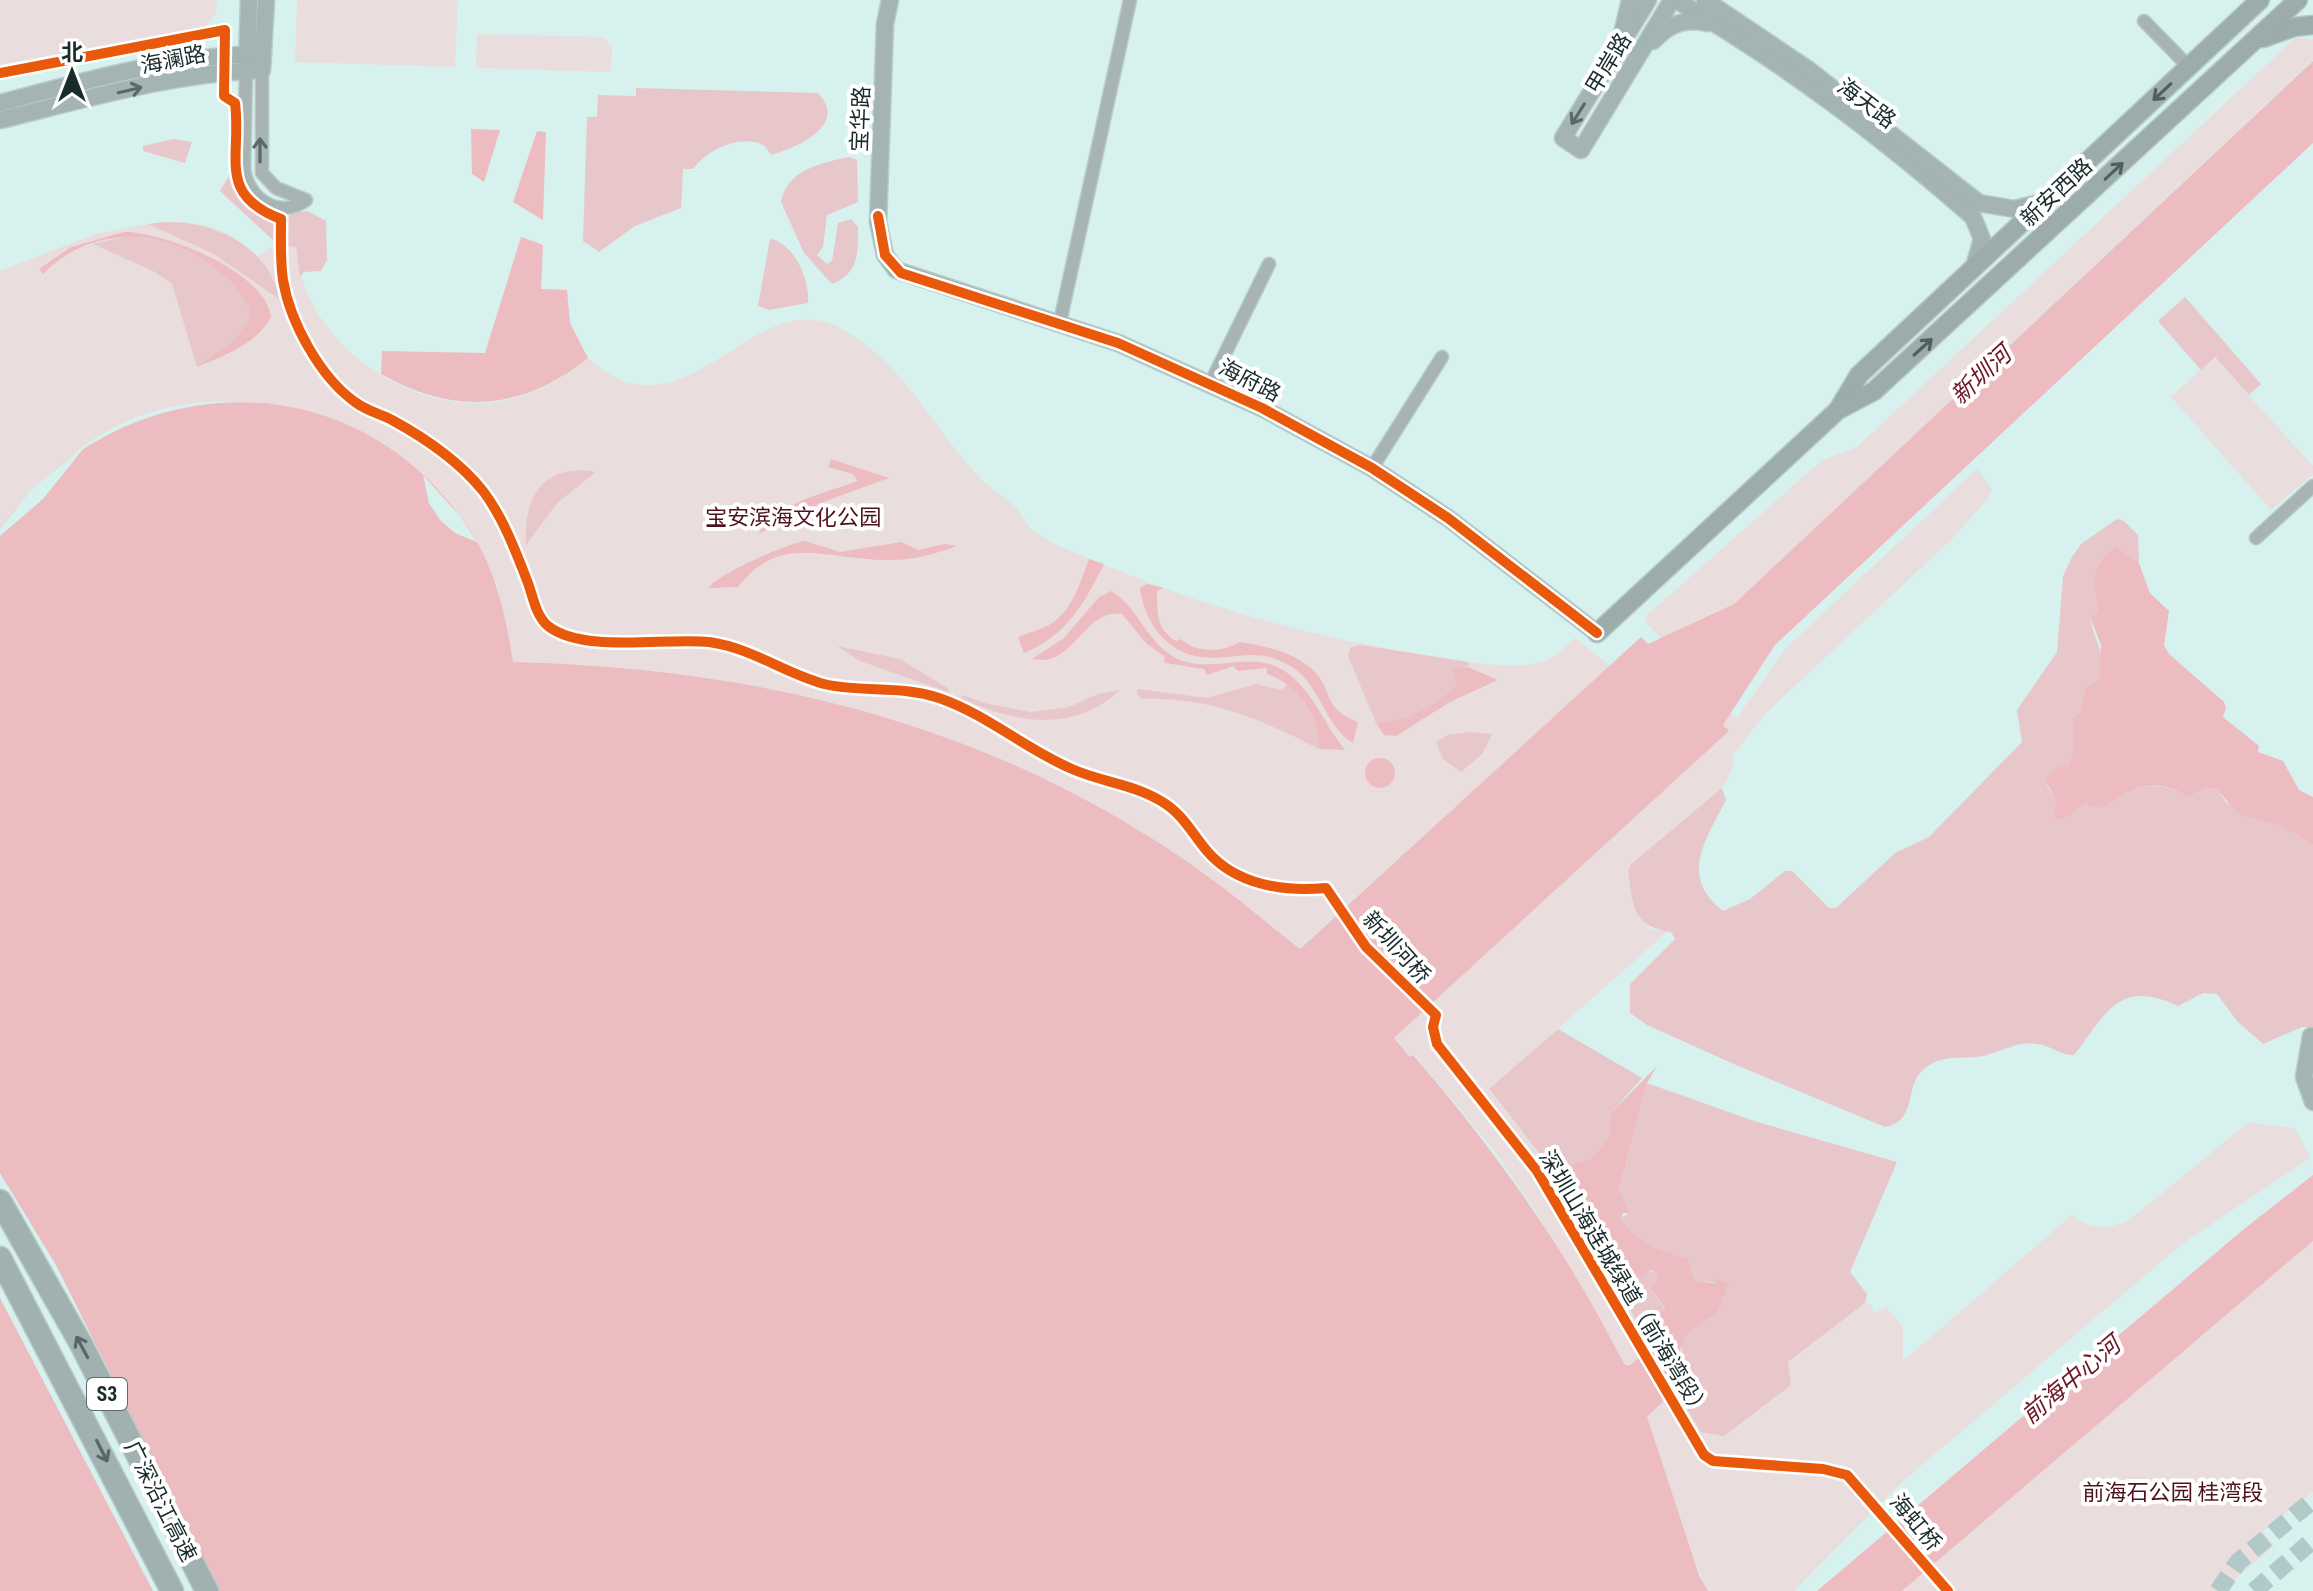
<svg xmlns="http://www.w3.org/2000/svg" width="2313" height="1591" font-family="'Roboto Condensed','Noto Sans SC',sans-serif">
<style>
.green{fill:#eadddd}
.forest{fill:#e8c7ca}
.water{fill:#edbcc1}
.pier{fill:#d7f1ef}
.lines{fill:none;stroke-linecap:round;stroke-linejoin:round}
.primary-tunnel{stroke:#b1c9c8;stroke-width:18;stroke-dasharray:18 9;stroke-linecap:butt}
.street-casing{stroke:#b7cbca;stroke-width:15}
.secondary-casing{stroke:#b7cbca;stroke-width:19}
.primary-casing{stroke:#b7cbca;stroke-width:21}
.highway-casing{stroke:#b7cbca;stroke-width:25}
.street{stroke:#a8b4b3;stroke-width:12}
.secondary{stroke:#a4b4b3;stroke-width:16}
.primary{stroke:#9cacab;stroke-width:18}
.highway{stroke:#a0b1b0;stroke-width:22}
.cycleway-casing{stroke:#fff;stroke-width:15}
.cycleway{stroke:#e8590c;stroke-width:10}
.oneway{stroke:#586968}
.oneway2{stroke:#4d5f5e}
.oneway3{stroke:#596968}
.oneway4{stroke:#566767}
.labels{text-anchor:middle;stroke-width:8;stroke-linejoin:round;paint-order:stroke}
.shield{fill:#fff;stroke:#5e6b6b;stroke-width:2}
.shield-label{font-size:20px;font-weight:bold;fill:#192b2b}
.street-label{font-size:22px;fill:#192b2b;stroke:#fff}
.park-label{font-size:22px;fill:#4e121d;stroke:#fff}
.water-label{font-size:24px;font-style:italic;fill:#6d1528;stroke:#fff}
</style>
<rect width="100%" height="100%" fill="#d7f1ef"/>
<g class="green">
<path d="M 0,0 L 217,0 L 216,13 L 206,26 L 0,66 Z"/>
<path d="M 297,0 L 458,0 L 455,67 L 295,62 Z"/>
<path d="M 477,34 L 603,37 L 612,46 L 611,72 L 476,68 Z"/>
<path d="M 2295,38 L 2313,39 L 2313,60 L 1734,604 L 1662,639 L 1646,623 L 1646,616 L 1821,461 L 1857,447 Z"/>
<path d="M 154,223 C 195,219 229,227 257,258 L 274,245 L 296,247 C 302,339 405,414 496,402 C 531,397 561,380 588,358 C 686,449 753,279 842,329 C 904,363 934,430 981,479 C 991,489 1004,496 1014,506 C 1022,512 1024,523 1032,530 C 1052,545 1079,554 1102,564 C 1210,609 1318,639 1433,656 C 1466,661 1508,671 1541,662 C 1555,658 1565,647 1575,638 L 1610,666 L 1299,949 C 1265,922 1231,892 1195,867 C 991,724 759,668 513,662 L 497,584 L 424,486 L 422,475 C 331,401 191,370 88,443 C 60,463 25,509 0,536 L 0,271 L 95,234 Z"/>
<path d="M 2214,357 L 2313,466 L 2313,474 L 2271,510 L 2171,397 Z"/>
<path d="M 1977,469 L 1992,489 L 1989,497 L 1952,539 L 1766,713 L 1734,754 L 1732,770 L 1722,788 L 1630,865 L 1650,929 L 1668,931 L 1489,1090 L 1539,1153 L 1597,1244 L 1638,1328 L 1701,1432 L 1787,1368 L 1788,1362 L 1865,1303 L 1871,1304 L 1874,1314 L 1886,1307 L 1903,1326 L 1903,1361 L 2072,1215 C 2091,1231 2105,1229 2128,1221 L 2249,1122 L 2296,1129 L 2310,1158 L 2182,1244 L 1902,1482 L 1794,1591 L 1708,1591 L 1542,1221 L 1494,1150 L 1414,1055 L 1411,1057 L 1394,1038 L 1728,732 L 1723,725 L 1730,713 L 1737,718 L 1785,649 Z"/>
<path d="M 2313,1241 L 2313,1492 L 2263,1531 L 2274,1546 L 2221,1591 L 1902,1591 Z"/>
</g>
<g class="forest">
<path d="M 636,88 L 818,93 C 849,125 797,148 771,155 L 765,146 C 743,133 707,149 693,169 L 683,169 L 681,208 L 635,226 L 599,252 L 583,241 L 587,117 L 597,117 L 598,95 L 636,96 Z"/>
<path d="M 173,139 L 192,142 L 185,163 L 143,151 L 143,146 Z"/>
<path d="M 849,157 L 857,160 L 858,202 L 827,215 L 823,247 L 817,255 L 827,264 L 832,261 L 838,223 L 851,219 L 858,227 C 858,254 859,273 832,284 L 804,253 L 781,202 C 787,169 822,163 849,157 Z"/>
<path d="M 231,173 L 255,203 L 276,216 L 275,242 L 220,191 Z"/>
<path d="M 308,211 L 326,221 L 327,260 L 321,271 L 304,272 L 300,277 L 296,247 L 285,246 L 286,219 L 293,213 Z"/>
<path d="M 166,222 C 213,221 270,246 279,299 L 214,254 L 148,224 Z"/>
<path d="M 124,237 C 171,237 207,255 238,290 C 244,298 252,307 251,318 C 247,340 214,356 197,367 L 172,284 L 155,272 L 93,244 Z"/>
<path d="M 770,239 C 795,243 810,281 808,303 L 769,310 L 758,306 Z"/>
<path d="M 2185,297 L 2261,384 L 2249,395 L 2215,357 L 2201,370 L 2158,321 Z"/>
<path d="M 596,472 L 557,503 L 526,545 C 523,497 543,463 596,472 Z"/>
<path d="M 2117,519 L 2124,521 L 2138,535 L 2139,563 L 2116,546 C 2093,566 2092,580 2098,609 L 2091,620 C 2094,642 2107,652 2100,679 L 2085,688 L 2080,713 L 2073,717 L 2075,751 L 2069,764 L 2060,768 L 2047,785 L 2057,803 L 2071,814 L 2085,804 L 2102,807 C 2129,788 2157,776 2187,797 L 2208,788 L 2217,790 L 2226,802 L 2281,824 L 2313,845 L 2313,1027 L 2302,1027 L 2263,1044 L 2237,1021 L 2217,994 L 2203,993 L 2178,1006 C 2118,978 2107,1013 2074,1055 C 2062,1056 2051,1046 2038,1044 C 2020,1041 2007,1049 1990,1054 C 1968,1062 1945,1051 1924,1069 C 1903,1087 1919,1120 1885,1127 L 1736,1065 L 1647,1025 L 1630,1013 L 1630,984 L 1675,939 L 1671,932 C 1631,926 1634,906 1628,871 L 1630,865 L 1722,788 L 1726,800 C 1705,841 1679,877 1723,911 L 1750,899 L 1785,871 L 1792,871 L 1829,908 L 1836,908 L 1895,853 L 1929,837 L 2022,742 L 2017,710 L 2057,652 L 2063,576 L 2072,557 L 2081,544 Z"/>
<path d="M 1360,645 L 1468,662 L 1470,665 L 1451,672 L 1458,684 C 1437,707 1407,720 1376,723 L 1348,656 L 1350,648 Z"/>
<path d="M 837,646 L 900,659 L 949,689 L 948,692 L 860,661 Z"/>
<path d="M 1256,684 L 1282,690 L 1287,684 C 1307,700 1319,724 1319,749 C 1261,719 1209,697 1142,699 L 1137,694 L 1138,689 L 1207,698 Z"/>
<path d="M 1120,690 C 1073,734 1014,723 961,698 L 962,695 L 988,704 L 1031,712 L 1069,707 L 1098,694 Z"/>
<path d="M 1470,732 L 1492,734 L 1482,754 L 1461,772 L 1443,759 L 1436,742 L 1448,735 Z"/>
<path d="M 1558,1029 L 1642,1078 L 1611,1113 L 1609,1138 L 1590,1159 L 1553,1167 L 1578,1210 L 1586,1212 L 1602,1233 L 1607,1257 L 1661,1275 L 1655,1295 L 1665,1310 L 1654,1323 L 1648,1345 L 1597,1244 L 1539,1153 L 1489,1089 Z"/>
<path d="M 1647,1083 L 1754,1121 L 1897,1162 L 1850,1272 L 1867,1294 L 1865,1303 L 1788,1362 L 1791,1385 L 1724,1436 L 1701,1432 L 1670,1381 L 1682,1352 L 1681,1338 L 1694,1324 L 1716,1316 L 1728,1283 L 1696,1281 C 1686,1253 1682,1260 1659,1253 C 1645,1248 1628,1230 1621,1218 L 1631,1212 L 1619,1192 Z"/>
</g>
<g class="water">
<path d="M 2313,61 L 2313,143 L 1775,645 L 1723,725 L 1729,731 L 1394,1038 L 1410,1057 L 1413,1055 C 1496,1151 1567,1251 1624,1364 L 1629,1366 C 1642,1357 1651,1344 1651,1329 L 1665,1309 L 1651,1288 L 1660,1276 L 1651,1270 L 1643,1276 L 1622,1273 L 1618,1262 L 1606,1258 L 1602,1233 L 1586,1212 L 1579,1210 L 1552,1168 L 1590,1159 L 1609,1138 L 1611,1113 L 1657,1066 L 1647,1083 L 1619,1191 L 1631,1213 L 1623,1213 L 1621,1218 C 1637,1244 1660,1251 1687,1259 L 1696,1281 L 1714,1283 L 1718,1279 L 1729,1283 L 1716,1316 C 1672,1331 1688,1347 1669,1383 L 1671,1394 L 1647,1417 L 1699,1575 L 1708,1591 L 0,1591 L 0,529 C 113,371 340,354 460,516 C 493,559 505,609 513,662 C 759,668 990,723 1195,867 C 1231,892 1265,922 1300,949 L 1641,637 L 1648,644 L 1734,604 Z"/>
<path d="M 471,129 L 500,130 L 484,182 L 472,174 Z"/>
<path d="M 537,131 L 546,132 L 543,220 L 513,202 Z"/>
<path d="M 124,232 C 164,232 265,271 271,317 C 257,344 223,356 197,367 L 236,339 L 251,315 C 248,299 235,286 223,275 C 171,228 95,221 43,274 L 39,269 L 71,247 Z"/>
<path d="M 521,237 L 543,245 L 541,289 L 567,290 L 570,323 L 588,358 C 522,411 454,416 381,374 L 382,351 L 485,353 Z"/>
<path d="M 831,459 L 889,478 L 823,502 L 758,534 C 782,501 822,494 858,481 L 853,474 L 828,467 Z"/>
<path d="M 805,541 L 840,552 L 901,542 L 918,550 L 945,544 L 957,546 C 935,554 914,560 891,560 C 831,562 781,530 738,587 L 709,588 C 715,575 789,543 805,541 Z"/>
<path d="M 2116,546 L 2139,563 L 2150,593 L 2169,611 L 2164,645 L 2169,654 L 2224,702 L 2226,708 L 2223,717 L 2259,746 L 2258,752 L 2283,761 L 2299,790 L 2313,797 L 2313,845 L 2281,825 L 2239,814 L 2217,790 L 2208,788 L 2187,797 C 2156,775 2130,788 2102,808 L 2085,804 L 2067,817 L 2057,820 L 2053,812 L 2057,803 L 2045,779 L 2054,769 L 2069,764 L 2074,751 L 2073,717 L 2080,713 L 2085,688 L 2100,679 L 2101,645 L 2091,619 L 2098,609 C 2092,580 2092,566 2116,546 Z"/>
<path d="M 1089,559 L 1104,564 C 1085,603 1065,637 1024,653 L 1018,637 C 1028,633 1039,630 1049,625 C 1073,611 1080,583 1089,559 Z"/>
<path d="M 1147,584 L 1164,588 L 1157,591 C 1157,611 1156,629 1176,641 L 1181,639 C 1195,653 1222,653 1239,642 C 1266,646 1294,652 1314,671 C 1334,691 1321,708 1358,722 L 1353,743 C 1325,727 1320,684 1292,667 C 1257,645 1237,661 1201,657 C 1166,653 1144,621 1140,588 Z"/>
<path d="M 1111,591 C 1136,604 1146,641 1174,657 C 1210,677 1251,647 1286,672 C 1312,690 1325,725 1345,750 L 1319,749 C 1319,716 1299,685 1267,674 L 1267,668 L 1238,671 L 1233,666 L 1207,675 L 1204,669 L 1165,663 L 1164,656 L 1147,644 L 1122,614 C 1083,608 1075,669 1032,659 L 1064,638 L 1099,597 Z"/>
<path d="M 1468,667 L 1498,680 L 1450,702 L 1396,736 L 1384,735 L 1376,723 C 1407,720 1436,707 1457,684 L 1451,670 Z"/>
<circle cx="1380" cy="773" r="15"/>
<path d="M 2313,1175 L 2313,1241 L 1902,1591 L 1817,1591 L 2244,1229 Z"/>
</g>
<g class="pier">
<path d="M 87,444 L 43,499 L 0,536 L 0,529 L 32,489 Z"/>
<path d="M 423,475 L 460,516 L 477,542 L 455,533 L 440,520 L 429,503 Z"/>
<path d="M 0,1173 L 56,1265 L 219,1591 L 153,1591 L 0,1298 Z"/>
</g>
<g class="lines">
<g class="primary-tunnel">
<path d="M 2218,1591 L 2238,1562 L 2313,1500"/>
<path d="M 2254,1591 L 2313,1540"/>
</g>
<g class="street-casing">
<g id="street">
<path d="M 2144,21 L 2189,67"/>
<path d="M 246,71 L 244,169 C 248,199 279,220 306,200 L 276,188 L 262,173 L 262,70"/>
<path d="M 1060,322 L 1130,0"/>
<path d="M 1211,382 L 1269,264"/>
<path d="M 1372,468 L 1442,357"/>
<path d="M 2256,538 L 2313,486"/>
</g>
</g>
<g class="secondary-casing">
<g id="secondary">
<path d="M 890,0 L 885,24 L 878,222 L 885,255 L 896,270 L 1118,343 L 1262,408 L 1372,468 L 1448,518 L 1597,633"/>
<path d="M 1648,0 L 1563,138 L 1581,150 L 1672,0"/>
<path d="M 1676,0 C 1782,62 1881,136 1973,217 L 1982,239 L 1974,267"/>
<path d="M 1705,0 L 1809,70 L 1979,203 L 2014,209 L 2044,202"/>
<path d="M 1623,30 L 1630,0"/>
<path d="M 1653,41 C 1669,24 1684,18 1707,23"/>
<path d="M 247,62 L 249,0"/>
<path d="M 0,103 C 85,81 175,55 263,54"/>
<path d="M 0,120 C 86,99 174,73 262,70 L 266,0"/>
<path d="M 2311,1036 L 2304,1077 L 2313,1102"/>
</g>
</g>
<g class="primary-casing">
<g id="primary">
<path d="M 2263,38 L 2294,27 L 2313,25"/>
<path d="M 1838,410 L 1859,375 L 2260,0"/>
<path d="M 1597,633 L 1838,410 L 1874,391 L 2298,0"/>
</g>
</g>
<g class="highway-casing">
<g id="highway">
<path d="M 0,1201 L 81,1344 L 207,1591"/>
<path d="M 0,1258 L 172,1591"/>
</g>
</g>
<use href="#street" class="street"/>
<use href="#secondary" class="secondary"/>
<use href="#primary" class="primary"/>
<use href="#highway" class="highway"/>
<g class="cycleway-casing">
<g id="cycleway">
<path d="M 0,73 L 225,30 L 224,96 L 235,103 C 242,157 216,194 281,219 C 281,239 280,260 283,280 C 290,322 320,377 355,402 C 365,410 380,414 392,420 C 425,438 459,461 483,491 C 503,517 516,552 528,583 C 533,597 536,616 548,626 C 584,654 667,637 709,642 C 752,648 784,673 824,684 C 862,693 901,685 939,698 C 988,715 1025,749 1072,769 C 1101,782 1133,784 1161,801 C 1183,814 1191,832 1207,851 C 1236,885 1284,892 1326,888 L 1366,947 L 1436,1015 L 1433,1027 L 1437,1044 L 1537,1171 L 1704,1455 L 1713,1461 L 1823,1469 L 1847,1475 L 1948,1591"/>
<path d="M 878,216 L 885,255 L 901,273 L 1118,343 L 1262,408 L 1372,468 L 1448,518 L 1597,633"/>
</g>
</g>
<use href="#cycleway" class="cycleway"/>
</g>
<defs><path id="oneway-shaft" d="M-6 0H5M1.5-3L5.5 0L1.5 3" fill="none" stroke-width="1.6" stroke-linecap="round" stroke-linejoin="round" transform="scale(2)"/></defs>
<g class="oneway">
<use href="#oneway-shaft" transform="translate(130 90) rotate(-13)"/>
<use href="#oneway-shaft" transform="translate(1578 114) rotate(122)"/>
</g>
<g class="oneway2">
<use href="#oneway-shaft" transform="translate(2162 92) rotate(137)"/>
<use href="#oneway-shaft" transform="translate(2114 171) rotate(-43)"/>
<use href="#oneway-shaft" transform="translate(1923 347) rotate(-42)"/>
</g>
<use class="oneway3" href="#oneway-shaft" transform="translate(260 150) rotate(-90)"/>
<g class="oneway4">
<use href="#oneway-shaft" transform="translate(82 1347) rotate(-118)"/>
<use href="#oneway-shaft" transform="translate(102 1451) rotate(63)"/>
</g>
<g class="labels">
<rect class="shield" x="87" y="1378" width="40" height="32" rx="6"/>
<g class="shield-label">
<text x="107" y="1401">S3</text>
</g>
<g class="street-label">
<text transform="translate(173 59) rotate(-11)" y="8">海澜路</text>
<text transform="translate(1608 63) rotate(-59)" y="8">甲岸路</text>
<text transform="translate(1867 103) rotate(37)" y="8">海天路</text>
<text transform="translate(860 119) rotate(-88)" y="8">宝华路</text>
<text transform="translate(2056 192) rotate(-43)" y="8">新安西路</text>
<text transform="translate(1250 380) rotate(27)" y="8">海府路</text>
<text transform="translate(1397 947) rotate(48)" y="8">新圳河桥</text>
<text transform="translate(1625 1284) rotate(59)" y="8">深圳山海连城绿道（前海湾段）</text>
<text transform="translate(161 1501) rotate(63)" y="8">广深沿江高速</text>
<text transform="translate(1916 1522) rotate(50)" y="8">海虹桥</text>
</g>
<g class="park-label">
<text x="793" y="525">宝安滨海文化公园</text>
<text x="2173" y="1500">前海石公园 桂湾段</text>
</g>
<g class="water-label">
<text transform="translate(1981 375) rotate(-43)" y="8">新圳河</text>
<text transform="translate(2071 1380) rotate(-40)" y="8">前海中心河</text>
</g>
</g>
<g transform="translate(72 72)" stroke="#ffffff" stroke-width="6" paint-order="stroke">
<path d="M0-6L14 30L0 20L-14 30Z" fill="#192b2b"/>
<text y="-12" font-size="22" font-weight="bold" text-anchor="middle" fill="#192b2b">北</text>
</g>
</svg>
